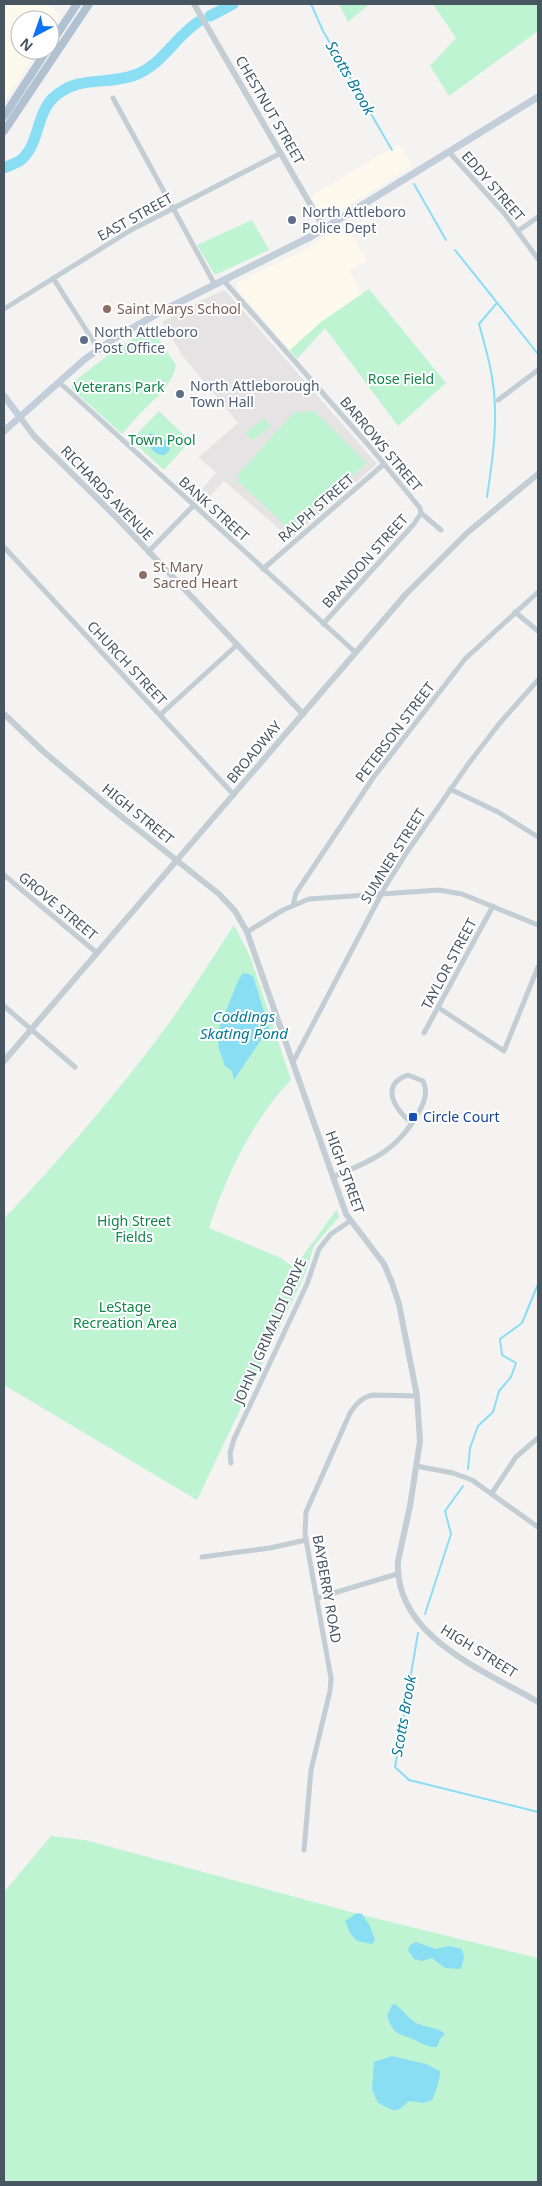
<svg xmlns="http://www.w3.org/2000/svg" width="542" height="2186" font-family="'Noto Sans',sans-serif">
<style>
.commercial{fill:#fef9ed}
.education{fill:#e6e3e4}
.green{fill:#bff4d3}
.water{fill:#89def4}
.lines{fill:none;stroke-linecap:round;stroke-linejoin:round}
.stream{stroke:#89def4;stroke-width:2}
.river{stroke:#89def4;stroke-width:11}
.minor{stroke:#c2cdd4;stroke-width:5}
.tertiary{stroke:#c2cdd4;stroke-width:6}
.secondary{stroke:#c2ceda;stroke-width:7}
.primary{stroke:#b0c2d2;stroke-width:8}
.service-dot{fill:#5c6f8a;stroke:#fff;stroke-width:2}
.education-dot{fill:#8d6e63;stroke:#fff;stroke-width:2}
.transit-dot{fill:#1a4fb4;stroke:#fff;stroke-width:2}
.labels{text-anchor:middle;stroke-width:4;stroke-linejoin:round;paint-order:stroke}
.street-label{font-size:14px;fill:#485662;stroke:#fff}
.service-label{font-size:14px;fill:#4e5e75;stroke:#fff;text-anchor:start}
.education-label{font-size:14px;fill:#785e54;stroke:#fff;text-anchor:start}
.park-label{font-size:14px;fill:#10864a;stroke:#fff}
.transit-label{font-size:14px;fill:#164399;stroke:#fff;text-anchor:start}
.water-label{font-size:15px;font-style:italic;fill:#047b9a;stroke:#fff}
</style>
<rect width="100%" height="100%" fill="#f5f2f2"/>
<g class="commercial">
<path d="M 4,4 L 47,4 L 61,15 L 50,32 L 50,20 L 20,20 L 20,50 L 38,50 L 4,102 Z"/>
<path d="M 399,144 L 412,166 L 328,218 L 323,216 L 311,196 Z"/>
<path d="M 345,224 L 367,260 L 349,271 L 362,294 L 321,322 L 290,350 L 238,290 L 237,284 L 238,282 L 304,250 Z"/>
</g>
<path class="education" d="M 225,290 L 377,464 L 291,539 L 224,481 L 201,506 L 193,499 L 216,473 L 199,457 L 238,423 L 182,355 L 162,322 L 202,300 Z"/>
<g class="green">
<path d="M 339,4 L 370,4 L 348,22 Z"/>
<path d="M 433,4 L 538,4 L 538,31 L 449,96 L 430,66 L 456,38 Z"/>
<path d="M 252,220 L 269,250 L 215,275 L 197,245 Z"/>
<path d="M 369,289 L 446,383 L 398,426 L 325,328 L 297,359 L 290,350 L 321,322 Z"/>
<path d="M 146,331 L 154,332 L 176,365 C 171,389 153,399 138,416 C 132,421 128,428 122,434 L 72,389 L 72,383 L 116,349 Z"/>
<path d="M 159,411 L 190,441 L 164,470 L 131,440 Z"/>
<path d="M 310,411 L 314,411 L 367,463 L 289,529 L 238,481 L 239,479 L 236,477 L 293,413 Z"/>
<path d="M 264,418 L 271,426 L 252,441 L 246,433 Z"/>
<path d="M 234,925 L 250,956 L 291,1080 C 253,1119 226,1176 209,1228 L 281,1258 L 294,1268 L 337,1209 L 339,1217 L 314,1246 L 305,1274 L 197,1500 L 4,1385 L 4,1219 C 60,1159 115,1096 164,1030 C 189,996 211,960 234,925 Z"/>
<path d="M 51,1836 L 85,1840 L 358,1914 L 538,1958 L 538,2182 L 4,2182 L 4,1892 Z"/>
</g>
<g class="water">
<path d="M 150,433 L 162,437 L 169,443 L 170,450 L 165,455 C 155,456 150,448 146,440 Z"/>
<path d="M 246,973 L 253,976 L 269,1028 L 234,1080 L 232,1071 L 225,1066 L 219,1049 L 217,1033 L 238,981 L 242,974 Z"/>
<path d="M 357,1913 L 362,1914 L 370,1926 L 375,1940 L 372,1944 L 357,1941 L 350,1933 L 345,1921 Z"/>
<path d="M 416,1942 L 435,1949 L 449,1946 L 462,1949 L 464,1957 L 461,1969 L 445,1968 L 432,1958 L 422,1961 L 414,1959 L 408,1950 L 410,1945 Z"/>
<path d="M 395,2004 C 403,2010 408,2018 416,2023 C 425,2028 439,2027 445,2034 L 440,2039 L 437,2047 C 428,2047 425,2045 417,2041 C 401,2033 394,2037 387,2016 L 392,2005 Z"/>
<path d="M 392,2056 L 426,2064 L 440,2071 C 441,2077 435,2094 432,2100 L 424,2103 L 409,2101 C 394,2115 396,2111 378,2103 L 372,2090 L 374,2062 Z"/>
</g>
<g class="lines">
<g class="stream">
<path d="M 311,4 L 323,31 L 392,150"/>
<path d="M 414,184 L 446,240"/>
<path d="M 455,250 L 538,354"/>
<path d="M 487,497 C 493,457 499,417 492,377 C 489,359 484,342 479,324 L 496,304"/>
<path d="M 468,1469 L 470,1448 L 478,1426 L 493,1412 L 499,1391 L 511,1377 L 516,1363 L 502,1355 L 500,1339 L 522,1323 L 538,1284"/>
<path d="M 425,1614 L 451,1534 L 445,1511 L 463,1486"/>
<path d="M 418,1633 L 395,1767 L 409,1780 L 538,1812"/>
</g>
<g class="river">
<path d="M 210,16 L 233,4"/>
<path d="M 4,168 C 9,166 16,163 21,160 C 39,145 36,116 52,99 C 77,74 106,86 135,75 C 161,66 175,37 198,22"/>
</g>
<g class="minor">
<path d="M 113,98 L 215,285"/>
<path d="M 449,152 L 504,213 L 538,259"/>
<path d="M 518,231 L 538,217"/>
<path d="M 53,278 L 99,350"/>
<path d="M 224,281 L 371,448 L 420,508 L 421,513 L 441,530"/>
<path d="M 4,309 L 131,230 L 281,153"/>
<path d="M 59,382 L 355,652"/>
<path d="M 498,400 L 538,370"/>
<path d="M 4,547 L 234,795"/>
<path d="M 148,552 L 193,506"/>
<path d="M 263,569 L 384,464"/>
<path d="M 515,612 L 538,631"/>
<path d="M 323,624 L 414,524 L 421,513"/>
<path d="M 160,715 L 237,645"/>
<path d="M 450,789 L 498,812 L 538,837"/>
<path d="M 4,875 L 97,953"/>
<path d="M 293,905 L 296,893 L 373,778 L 465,659 L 538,592"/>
<path d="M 247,932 L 283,910 L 309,899 L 439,890 L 462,894 L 538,925"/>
<path d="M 4,1006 L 75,1067"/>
<path d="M 439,1008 L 504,1051 L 538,967"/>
<path d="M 424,1033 L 493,906"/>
<path d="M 293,1062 L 385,887 L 407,852 L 469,763 L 499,724 L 538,680"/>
<path d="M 333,1177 C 373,1160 398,1151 420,1110 C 425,1100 428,1092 423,1081 L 408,1075 C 379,1085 395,1110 412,1123"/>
<path d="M 231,1463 L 230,1453 L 234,1439 L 307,1284 L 319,1249 L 331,1234 L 350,1221"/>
<path d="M 416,1466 L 453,1473 L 472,1480 L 538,1527"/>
<path d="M 492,1493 L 516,1457 L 538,1438"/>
<path d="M 202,1557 L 270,1548 L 306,1540"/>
<path d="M 317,1598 L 397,1574"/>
<path d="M 304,1850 L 311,1770 L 330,1691 L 331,1678 L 305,1534 L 306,1512 L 350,1413 C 356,1404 362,1397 373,1395 L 417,1396"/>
</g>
<g class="tertiary">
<path d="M 194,4 L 324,228"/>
<path d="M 20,417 L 34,436 L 115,516 L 303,714"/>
<path d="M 4,714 L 44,752 L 107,805 L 219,894 L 235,911 L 247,932 L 346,1214 L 384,1264 L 392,1283 L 399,1304 L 417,1396 L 420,1441 L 410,1506 L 398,1561 C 394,1637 484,1670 538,1702"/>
<path d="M 4,1061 L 406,594 L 467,533 L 538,474"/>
</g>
<g class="secondary">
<path d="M 4,396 L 20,417"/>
<path d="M 4,431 L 85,359 L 115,338 L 164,310 L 312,236 L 538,97"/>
</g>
<g class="primary">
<path d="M 50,45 L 77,4"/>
<path d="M 4,116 L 47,50"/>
<path d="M 4,131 L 89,4"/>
</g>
</g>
<g class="service-dot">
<circle cx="292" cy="220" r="5"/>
<circle cx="84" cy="340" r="5"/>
<circle cx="180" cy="394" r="5"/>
</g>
<g class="education-dot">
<circle cx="107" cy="309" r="5"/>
<circle cx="143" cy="575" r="5"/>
</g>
<rect class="transit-dot" x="408" y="1112" width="10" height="10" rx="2.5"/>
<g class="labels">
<g class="street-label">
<text transform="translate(270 110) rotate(60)" y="5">CHESTNUT STREET</text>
<text transform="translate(493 186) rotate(49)" y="5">EDDY STREET</text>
<text transform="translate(135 217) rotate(-29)" y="5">EAST STREET</text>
<text transform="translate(381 444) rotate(50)" y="5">BARROWS STREET</text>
<text transform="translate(107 493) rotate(46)" y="5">RICHARDS AVENUE</text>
<text transform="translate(316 508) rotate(-41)" y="5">RALPH STREET</text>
<text transform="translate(214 509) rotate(42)" y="5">BANK STREET</text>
<text transform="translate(365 561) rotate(-48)" y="5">BRANDON STREET</text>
<text transform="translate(127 663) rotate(47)" y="5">CHURCH STREET</text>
<text transform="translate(395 732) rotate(-53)" y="5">PETERSON STREET</text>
<text transform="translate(254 752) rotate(-50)" y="5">BROADWAY</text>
<text transform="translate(138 814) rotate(39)" y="5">HIGH STREET</text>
<text transform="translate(393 856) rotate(-58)" y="5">SUMNER STREET</text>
<text transform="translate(58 906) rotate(40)" y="5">GROVE STREET</text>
<text transform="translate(449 964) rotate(-62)" y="5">TAYLOR STREET</text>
<text transform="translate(345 1172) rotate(70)" y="5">HIGH STREET</text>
<text transform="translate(270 1331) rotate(-66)" y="5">JOHN J GRIMALDI DRIVE</text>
<text transform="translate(327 1589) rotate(80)" y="5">BAYBERRY ROAD</text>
<text transform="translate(479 1651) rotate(32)" y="5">HIGH STREET</text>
</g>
<g class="service-label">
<text x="302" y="217">North Attleboro<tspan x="302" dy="16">Police Dept</tspan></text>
<text x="94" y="337">North Attleboro<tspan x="94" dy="16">Post Office</tspan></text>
<text x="190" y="391">North Attleborough<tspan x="190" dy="16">Town Hall</tspan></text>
</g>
<g class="education-label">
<text x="117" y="314">Saint Marys School</text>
<text x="153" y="572">St Mary<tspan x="153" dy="16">Sacred Heart</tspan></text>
</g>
<g class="park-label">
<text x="401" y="384">Rose Field</text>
<text x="119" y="392">Veterans Park</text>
<text x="162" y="445">Town Pool</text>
<text x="134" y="1226">High Street<tspan x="134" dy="16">Fields</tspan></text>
<text x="125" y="1312">LeStage<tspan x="125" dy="16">Recreation Area</tspan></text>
</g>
<g class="transit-label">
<text x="423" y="1122">Circle Court</text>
</g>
<g class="water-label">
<text transform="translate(350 78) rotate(60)" y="5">Scotts Brook</text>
<text x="244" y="1022">Coddings<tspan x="244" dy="17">Skating Pond</tspan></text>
<text transform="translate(404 1716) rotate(-80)" y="5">Scotts Brook</text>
</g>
</g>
<rect width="542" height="2186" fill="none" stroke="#485662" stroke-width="10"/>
<g transform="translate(35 35) rotate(221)"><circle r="24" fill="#ffffff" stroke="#b6bbc0"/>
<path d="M0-4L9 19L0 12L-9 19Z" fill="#0c74f4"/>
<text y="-8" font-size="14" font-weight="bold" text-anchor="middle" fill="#485662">N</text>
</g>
</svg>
